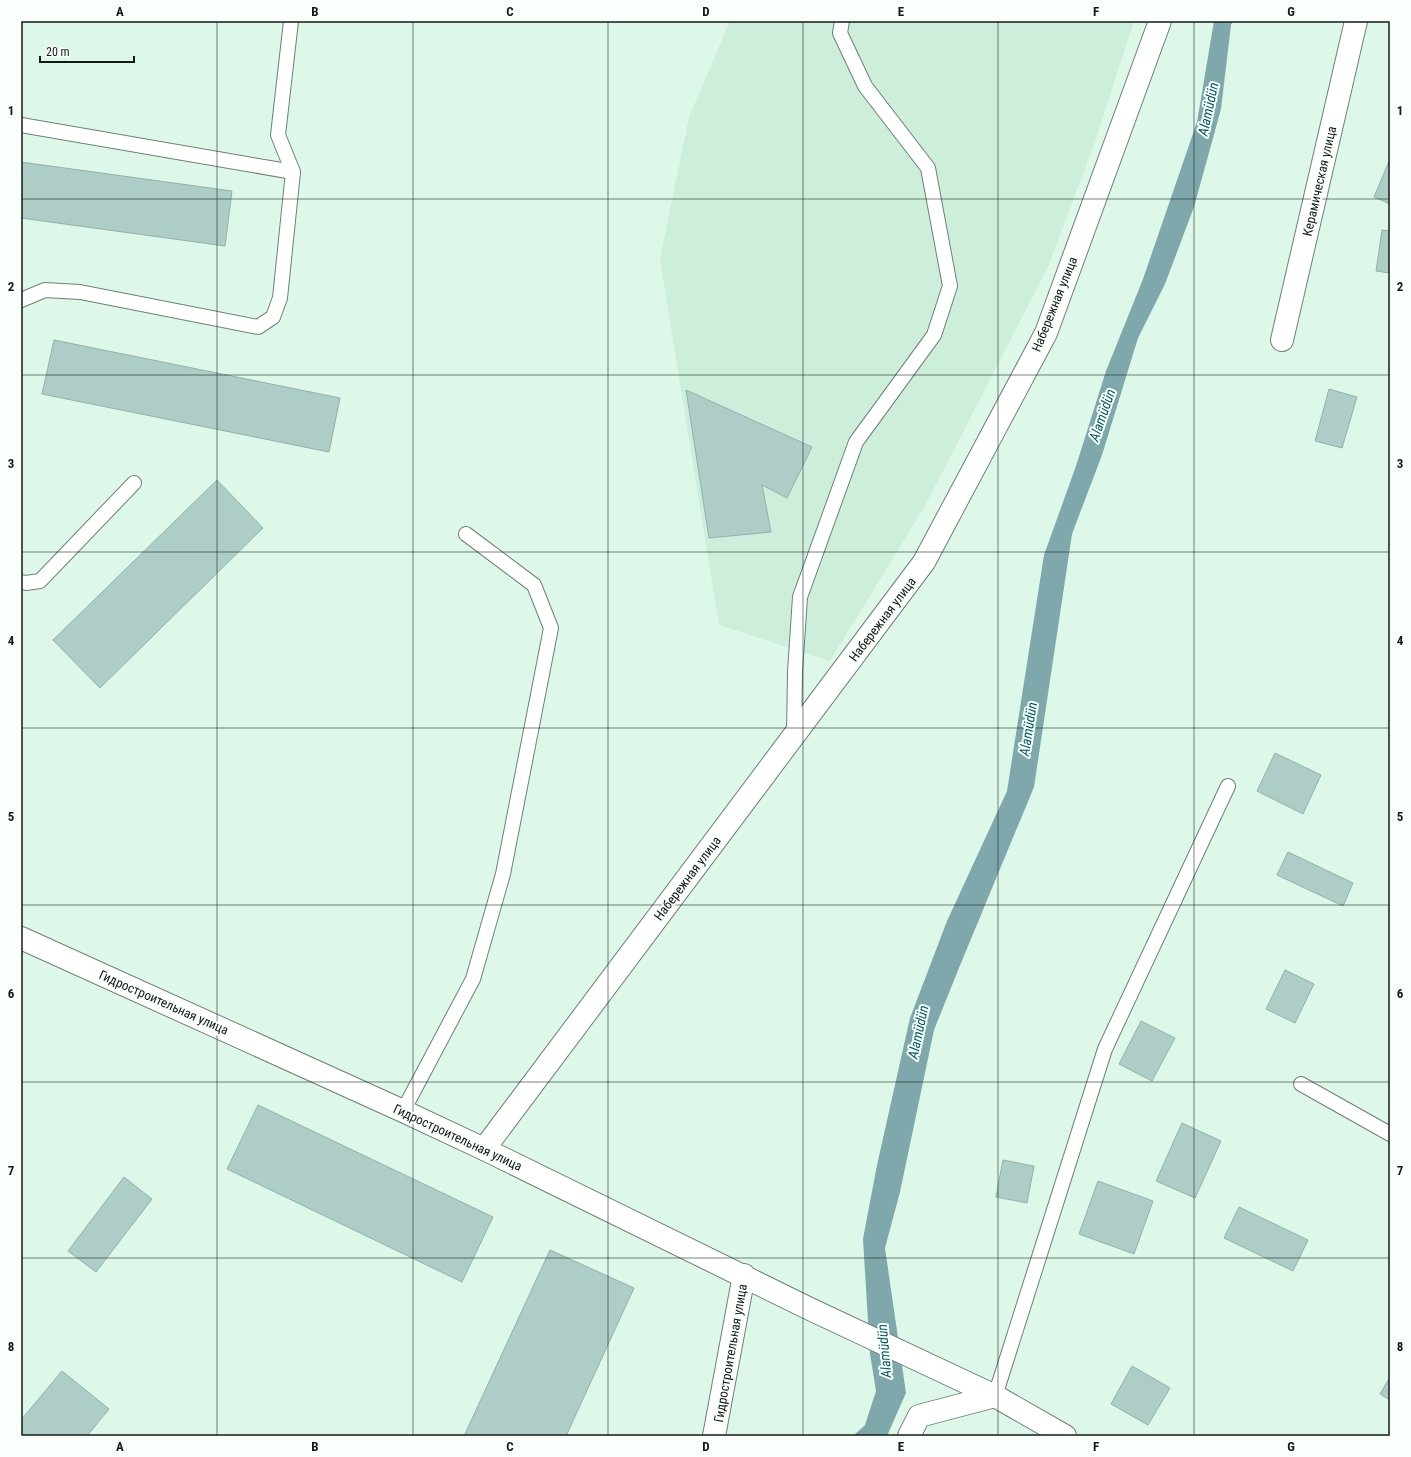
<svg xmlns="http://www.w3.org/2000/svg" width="1411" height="1457" font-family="'Roboto Condensed',sans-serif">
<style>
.built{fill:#cceeda}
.water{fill:#7fa8ad}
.building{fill:#aecdc7;stroke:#92b1ab}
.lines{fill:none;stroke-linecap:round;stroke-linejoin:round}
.service-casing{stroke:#6b8274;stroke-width:16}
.minor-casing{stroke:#6b8274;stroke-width:24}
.tertiary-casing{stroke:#6b8274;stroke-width:24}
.service{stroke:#fff;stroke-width:14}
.minor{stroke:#fff;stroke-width:22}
.tertiary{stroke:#fff;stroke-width:22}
.grid{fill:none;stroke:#121b16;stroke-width:1;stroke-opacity:0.55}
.labels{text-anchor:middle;stroke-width:4;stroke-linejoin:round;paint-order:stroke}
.street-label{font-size:13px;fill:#121b16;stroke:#fafffc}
.water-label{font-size:14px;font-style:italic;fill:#005b64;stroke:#fafffc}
.neatline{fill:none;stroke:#121b16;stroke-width:1.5}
.grid-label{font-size:13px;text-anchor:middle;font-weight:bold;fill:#121b16}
</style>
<rect width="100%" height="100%" fill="#ddf8e8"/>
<path class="built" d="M 730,21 L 1134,21 L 1095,142 L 1048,267 L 925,506 L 830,661 L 719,625 L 660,260 L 689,117 Z"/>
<path class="water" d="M 1214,21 L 1233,21 L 1231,25 L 1221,109 L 1194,207 L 1165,284 L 1138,338 L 1102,455 L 1072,534 L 1034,787 L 961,963 L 934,1030 L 900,1192 L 885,1248 L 906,1393 L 887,1436 L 853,1436 L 865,1425 L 876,1391 L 870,1354 L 863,1239 L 877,1165 L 910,1018 L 947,921 L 1007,791 L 1044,555 L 1076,466 L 1106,371 L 1143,279 L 1197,122 Z"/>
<g class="building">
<path d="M 1390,159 L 1390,204 L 1374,197 Z"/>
<path d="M 21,162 L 232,191 L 225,246 L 21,218 Z"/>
<path d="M 1382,230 L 1390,231 L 1390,273 L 1376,271 Z"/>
<path d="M 54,340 L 340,398 L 329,452 L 42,394 Z"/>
<path d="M 1329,389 L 1357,397 L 1342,448 L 1315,441 Z"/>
<path d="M 686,390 L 812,447 L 787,498 L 762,485 L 771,532 L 709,538 Z"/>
<path d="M 217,480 L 263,528 L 100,688 L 53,640 Z"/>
<path d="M 1275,753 L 1321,775 L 1303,814 L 1257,791 Z"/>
<path d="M 1288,852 L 1353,883 L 1343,906 L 1277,875 Z"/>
<path d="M 1285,970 L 1314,984 L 1295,1023 L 1266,1009 Z"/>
<path d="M 1141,1021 L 1175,1038 L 1152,1081 L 1119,1064 Z"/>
<path d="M 258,1105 L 493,1217 L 462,1282 L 227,1169 Z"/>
<path d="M 1182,1123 L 1221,1141 L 1195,1198 L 1156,1181 Z"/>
<path d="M 1003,1160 L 1034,1166 L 1027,1203 L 996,1197 Z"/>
<path d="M 124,1177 L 152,1199 L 96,1272 L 68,1251 Z"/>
<path d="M 1098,1181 L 1153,1201 L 1134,1254 L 1079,1234 Z"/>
<path d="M 1239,1207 L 1308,1240 L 1293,1271 L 1224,1238 Z"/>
<path d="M 550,1250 L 634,1288 L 566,1436 L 464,1436 Z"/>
<path d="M 1132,1366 L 1170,1388 L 1148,1425 L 1111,1404 Z"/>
<path d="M 62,1371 L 109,1409 L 87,1436 L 21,1436 L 21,1420 Z"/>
<path d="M 1390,1377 L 1390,1400 L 1380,1394 Z"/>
</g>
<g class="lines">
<g class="service-casing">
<g id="service">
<path d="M 21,125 L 293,172"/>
<path d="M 21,300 L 45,290 L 80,292 L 258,327 L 273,317 L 280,298 L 293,172 L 278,135 L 291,21"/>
<path d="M 21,582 L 26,583 L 40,581 L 134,483"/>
<path d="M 794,735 L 795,672 L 800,597 L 856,442 L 934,335 L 950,286 L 928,168 L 865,86 L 840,33 L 842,21"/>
<path d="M 1301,1084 L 1390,1134"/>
<path d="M 403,1111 L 473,979 L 503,874 L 551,628 L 534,585 L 466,534"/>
<path d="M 995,1396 L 1105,1049 L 1228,786"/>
</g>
</g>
<g class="minor-casing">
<g id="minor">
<path d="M 1282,340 L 1356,21"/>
<path d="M 484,1149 L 924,562 L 1046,333 L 1160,21"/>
<path d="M 714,1436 L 744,1275"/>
<path d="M 909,1436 L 919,1416 L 995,1396"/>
</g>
</g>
<g class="tertiary-casing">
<path id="tertiary" d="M 21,938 L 403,1111 L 484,1149 L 808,1308 L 995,1396 L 1065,1436"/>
</g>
<use href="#service" class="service"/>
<use href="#minor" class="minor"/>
<use href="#tertiary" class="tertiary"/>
</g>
<path class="grid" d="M 217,21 L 217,1436M 413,21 L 413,1436M 608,21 L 608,1436M 803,21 L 803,1436M 998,21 L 998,1436M 1194,21 L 1194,1436M 21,199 L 1390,199M 21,375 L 1390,375M 21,552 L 1390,552M 21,728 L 1390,728M 21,905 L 1390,905M 21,1082 L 1390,1082M 21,1258 L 1390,1258"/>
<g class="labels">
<g class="street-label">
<text transform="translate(1319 181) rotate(-77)" y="5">Керамическая улица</text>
<text transform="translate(1054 304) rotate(-68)" y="5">Набережная улица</text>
<text transform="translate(882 619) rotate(-53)" y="5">Набережная улица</text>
<text transform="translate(687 878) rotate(-53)" y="5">Набережная улица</text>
<text transform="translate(164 1002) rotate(24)" y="5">Гидростроительная улица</text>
<text transform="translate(458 1137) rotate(25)" y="5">Гидростроительная улица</text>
<text transform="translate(730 1353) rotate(-80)" y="5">Гидростроительная улица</text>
</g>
<g class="water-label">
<text transform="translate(1208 109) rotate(-78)" y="5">Alamüdün</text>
<text transform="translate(1102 415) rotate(-71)" y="5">Alamüdün</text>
<text transform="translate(1028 729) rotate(-81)" y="5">Alamüdün</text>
<text transform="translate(918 1032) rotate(-78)" y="5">Alamüdün</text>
<text transform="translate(884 1351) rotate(-95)" y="5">Alamüdün</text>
</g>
</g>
<rect width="1411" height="1457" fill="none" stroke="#fafffc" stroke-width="44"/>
<path d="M40 56v6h94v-6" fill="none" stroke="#121b16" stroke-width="2"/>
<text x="46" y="56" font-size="12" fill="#121b16" stroke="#fafffc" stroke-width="3" paint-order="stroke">20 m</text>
<rect x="22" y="22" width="1367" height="1413" class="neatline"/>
<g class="grid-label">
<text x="120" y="16">A</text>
<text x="315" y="16">B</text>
<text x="510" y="16">C</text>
<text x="706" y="16">D</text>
<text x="901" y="16">E</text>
<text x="1096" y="16">F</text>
<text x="1291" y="16">G</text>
<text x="11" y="115">1</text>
<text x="1400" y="115">1</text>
<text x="11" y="291">2</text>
<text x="1400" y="291">2</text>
<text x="11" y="468">3</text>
<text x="1400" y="468">3</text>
<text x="11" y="645">4</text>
<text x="1400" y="645">4</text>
<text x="11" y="821">5</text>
<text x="1400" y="821">5</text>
<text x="11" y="998">6</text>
<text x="1400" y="998">6</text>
<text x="11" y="1175">7</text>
<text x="1400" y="1175">7</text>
<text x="11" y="1351">8</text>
<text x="1400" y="1351">8</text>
<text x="120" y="1451">A</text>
<text x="315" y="1451">B</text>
<text x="510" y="1451">C</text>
<text x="706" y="1451">D</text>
<text x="901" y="1451">E</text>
<text x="1096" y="1451">F</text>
<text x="1291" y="1451">G</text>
</g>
</svg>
